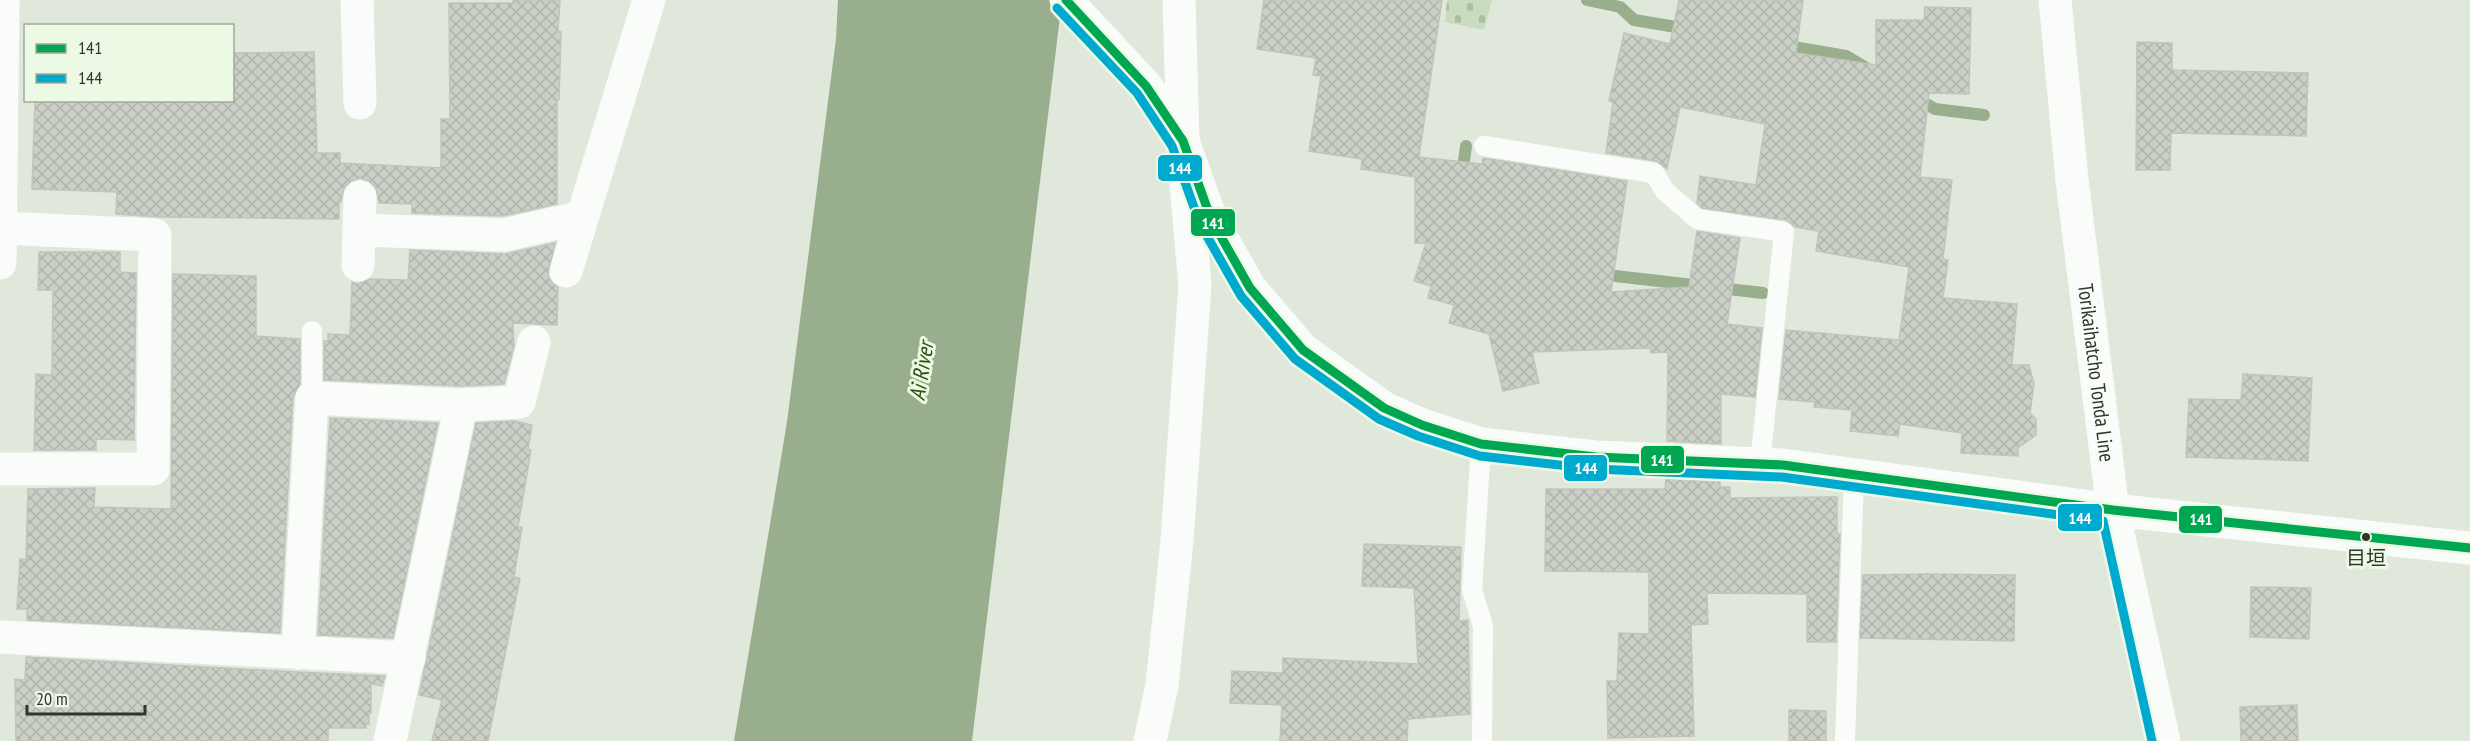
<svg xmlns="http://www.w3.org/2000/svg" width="2470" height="741" font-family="'PT Sans Narrow','Noto Sans JP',sans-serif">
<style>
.cemetery{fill:url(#cemetery-stones)}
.water{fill:#98ae8c}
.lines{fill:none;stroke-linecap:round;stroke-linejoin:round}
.stream{stroke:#98ae8c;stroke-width:12}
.building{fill:url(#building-cross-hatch);stroke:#c0c5bc;stroke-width:1.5}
.lane{stroke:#fafcfa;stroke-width:20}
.street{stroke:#fafcfa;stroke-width:33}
.secondary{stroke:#fafcfa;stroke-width:33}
.bus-1-casing{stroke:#ecfae5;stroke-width:14}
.bus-2-casing{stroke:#ecfae5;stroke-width:14}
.bus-1{stroke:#00a651;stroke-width:9}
.bus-2{stroke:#00a9ce;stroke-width:9}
.bus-dot{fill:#30352d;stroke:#ecfae5;stroke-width:2}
.labels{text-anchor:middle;stroke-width:6;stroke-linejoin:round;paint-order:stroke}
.bus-label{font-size:20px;fill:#30352d;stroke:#ecfae5}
.street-label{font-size:21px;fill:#30352d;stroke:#ecfae5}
.water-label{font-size:22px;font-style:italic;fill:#2b4f10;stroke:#ecfae5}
.line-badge{stroke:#ecfae5;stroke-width:2}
.badge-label{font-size:16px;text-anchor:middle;font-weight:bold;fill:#fff}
</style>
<defs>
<pattern id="cemetery-stones" width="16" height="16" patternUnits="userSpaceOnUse" patternTransform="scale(1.5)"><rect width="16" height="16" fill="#c9dcc0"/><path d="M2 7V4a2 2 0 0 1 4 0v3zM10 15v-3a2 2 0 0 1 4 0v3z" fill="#adbda5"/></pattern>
<pattern id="building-cross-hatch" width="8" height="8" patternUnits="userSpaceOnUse" patternTransform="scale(1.5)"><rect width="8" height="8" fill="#cbd0c7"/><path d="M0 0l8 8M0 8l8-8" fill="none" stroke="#afb3ab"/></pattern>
</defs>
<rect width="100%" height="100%" fill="#e0e8dc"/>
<path class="cemetery" d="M 1447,0 L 1492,0 L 1484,30 L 1445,22 Z"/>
<path class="water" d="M 838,0 L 1062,0 L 972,741 L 734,741 L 787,422 L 836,39 Z"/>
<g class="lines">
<g class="stream">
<path d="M 1587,0 L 1620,7 L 1634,20 L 1688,29"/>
<path d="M 1782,45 L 1846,56 L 1871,71"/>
<path d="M 1914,97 L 1935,109 L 1984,115"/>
<path d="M 1462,176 L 1466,146"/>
<path d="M 1598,274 L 1763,293"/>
</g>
</g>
<g class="building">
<path d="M 513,0 L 560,0 L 558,31 L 561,32 L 559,100 L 557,100 L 557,204 L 503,216 L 412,213 L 412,204 L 379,203 L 376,188 L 369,181 L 360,178 L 351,181 L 344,188 L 341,202 L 339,201 L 339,219 L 160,217 L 116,214 L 117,192 L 32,189 L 35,100 L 232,100 L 232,53 L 314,52 L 317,153 L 340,153 L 340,163 L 441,168 L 441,119 L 450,119 L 449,3 L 513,3 Z"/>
<path d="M 1264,0 L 1442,0 L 1419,157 L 1482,164 L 1483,158 L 1627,181 L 1611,292 L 1689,287 L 1697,231 L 1740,238 L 1727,324 L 1762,328 L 1755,397 L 1721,394 L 1721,444 L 1667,441 L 1668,352 L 1651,353 L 1650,348 L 1532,352 L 1539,383 L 1503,391 L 1489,334 L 1449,323 L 1454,305 L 1428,298 L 1431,286 L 1414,281 L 1426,243 L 1415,243 L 1415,177 L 1361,169 L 1362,159 L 1309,151 L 1321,76 L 1313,75 L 1316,58 L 1257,49 Z"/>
<path d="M 1679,0 L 1803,0 L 1796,53 L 1876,65 L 1876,20 L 1924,20 L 1925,7 L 1971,8 L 1969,94 L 1929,93 L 1920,177 L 1952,180 L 1943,259 L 1948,260 L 1943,298 L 2017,304 L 2012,365 L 2029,365 L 2034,384 L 2030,413 L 2036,419 L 2036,435 L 2018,448 L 2018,456 L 1961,453 L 1962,433 L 1900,424 L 1898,436 L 1850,431 L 1852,410 L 1814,407 L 1815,402 L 1779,399 L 1786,330 L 1899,340 L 1909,267 L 1816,251 L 1819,231 L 1795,227 L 1786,220 L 1702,208 L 1697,203 L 1700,176 L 1756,185 L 1765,124 L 1680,107 L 1667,169 L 1656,161 L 1606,153 L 1613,102 L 1609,101 L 1624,33 L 1670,44 Z"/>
<path d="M 2137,42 L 2172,43 L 2172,70 L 2308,73 L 2306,136 L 2171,133 L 2170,170 L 2136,170 Z"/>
<path d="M 555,243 L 548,275 L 552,283 L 558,287 L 557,325 L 513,323 L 514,346 L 504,384 L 461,386 L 324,380 L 324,341 L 328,341 L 328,334 L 350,335 L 352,282 L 358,284 L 370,279 L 408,280 L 410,250 L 505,254 Z"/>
<path d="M 39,252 L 120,252 L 120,272 L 136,273 L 134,440 L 96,439 L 96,450 L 34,450 L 36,374 L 52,375 L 53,290 L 38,290 Z"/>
<path d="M 173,274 L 256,276 L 256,336 L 300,339 L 300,384 L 293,397 L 280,633 L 27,620 L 27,609 L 17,609 L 20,559 L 26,560 L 28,489 L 95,488 L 94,507 L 171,509 Z"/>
<path d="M 2243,374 L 2312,378 L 2308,461 L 2186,457 L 2189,399 L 2241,400 Z"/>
<path d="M 330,418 L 438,423 L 393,638 L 318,635 Z"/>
<path d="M 515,421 L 532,425 L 528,449 L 531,450 L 518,527 L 522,527 L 514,577 L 520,578 L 488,741 L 432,741 L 442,700 L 419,695 L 476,423 Z"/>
<path d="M 1666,479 L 1720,481 L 1720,487 L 1730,487 L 1730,498 L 1837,497 L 1837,534 L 1840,534 L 1836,642 L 1807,642 L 1807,594 L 1707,593 L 1708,624 L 1691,625 L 1694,736 L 1608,738 L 1607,681 L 1617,681 L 1619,633 L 1649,634 L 1649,572 L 1545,571 L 1546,489 L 1665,489 Z"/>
<path d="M 1364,544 L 1461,547 L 1459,621 L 1468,620 L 1470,714 L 1408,719 L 1407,741 L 1280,741 L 1282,705 L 1230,703 L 1232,671 L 1283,673 L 1283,658 L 1418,664 L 1414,588 L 1362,586 Z"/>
<path d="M 1927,574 L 2015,575 L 2014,641 L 1860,638 L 1863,575 Z"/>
<path d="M 2251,587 L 2311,588 L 2309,639 L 2250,637 Z"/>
<path d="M 26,657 L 298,672 L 385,676 L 382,686 L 371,684 L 371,713 L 369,713 L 369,724 L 366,724 L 366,728 L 328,728 L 328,741 L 16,741 L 15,679 L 25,680 Z"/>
<path d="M 2297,705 L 2298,741 L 2241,741 L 2240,707 Z"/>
<path d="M 1789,710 L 1826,711 L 1826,741 L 1789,741 Z"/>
</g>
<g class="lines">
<g class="lane">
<path d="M 1484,146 L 1654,173 L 1665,191 L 1697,219 L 1784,232 L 1760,464"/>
<path d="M 312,398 L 312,331"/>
<path d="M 1481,444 L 1472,590 L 1483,626 L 1482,741"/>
<path d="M 1845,741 L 1854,474"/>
</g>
<g class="street">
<path d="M 357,0 L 360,103"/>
<path d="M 1179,0 L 1183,141"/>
<path d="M 359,230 L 505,235 L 582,217"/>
<path d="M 0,263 L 3,0"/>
<path d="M 358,265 L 360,197"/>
<path d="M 566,271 L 649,0"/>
<path d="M 0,469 L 153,469 L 155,235 L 0,228"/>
<path d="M 0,637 L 409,658"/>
<path d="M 298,653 L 312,398 L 461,405 L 519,402 L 534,342"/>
<path d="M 390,741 L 461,405"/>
</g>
<g class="secondary">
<path d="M 1066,0 L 1146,86 L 1183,141 L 1211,219 L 1250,288 L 1303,350 L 1384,408 L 1422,425 L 1481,444 L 1596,457 L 1783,465 L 2113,510 L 2470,548"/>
<path id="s1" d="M 2055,0 L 2072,180 L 2113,510 L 2164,741"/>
<path d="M 1150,741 L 1162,685 L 1177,541 L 1195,285 L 1186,185"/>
</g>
<g class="bus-1-casing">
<path id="bus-1" d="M 1066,0 L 1146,86 L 1183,141 L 1211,219 L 1250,288 L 1303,350 L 1384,408 L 1422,425 L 1481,444 L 1596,457 L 1783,465 L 2113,510 L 2470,548"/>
</g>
<g class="bus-2-casing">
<path id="bus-2" d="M 1057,8 L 1137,93 L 1172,146 L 1200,224 L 1241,296 L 1295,359 L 1379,419 L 1418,436 L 1480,456 L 1595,469 L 1782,477 L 2103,521 L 2152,741"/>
</g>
<use href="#bus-1" class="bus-1"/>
<use href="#bus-2" class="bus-2"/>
</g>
<circle class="bus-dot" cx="2366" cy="537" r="5"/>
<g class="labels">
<g class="bus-label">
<text x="2366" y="565">目垣</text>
</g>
<g class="street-label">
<text dy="7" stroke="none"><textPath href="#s1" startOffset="375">Torikaihatcho Tonda Line</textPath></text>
</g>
<g class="water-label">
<text transform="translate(921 371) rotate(-81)" y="8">Ai River</text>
</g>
</g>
<g class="line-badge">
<rect x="1157" y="154" width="46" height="28" rx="6" fill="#00a9ce"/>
<rect x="1190" y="208" width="46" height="29" rx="6" fill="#00a651"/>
<rect x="1640" y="445" width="45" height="29" rx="6" fill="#00a651"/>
<rect x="1563" y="454" width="45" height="28" rx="6" fill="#00a9ce"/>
<rect x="2057" y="503" width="46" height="29" rx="6" fill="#00a9ce"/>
<rect x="2178" y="505" width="45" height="29" rx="6" fill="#00a651"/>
</g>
<g class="badge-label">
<text x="1180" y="174">144</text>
<text x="1213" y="229">141</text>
<text x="1662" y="466">141</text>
<text x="1586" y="474">144</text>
<text x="2080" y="524">144</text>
<text x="2201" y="525">141</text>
</g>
<rect x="24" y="24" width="210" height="78" fill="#ecfae5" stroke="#a1ab9b" stroke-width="1.5"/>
<rect x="36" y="44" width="30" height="9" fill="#00a651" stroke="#a1ab9b" stroke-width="1.5"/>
<text x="78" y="54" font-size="18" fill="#30352d">141</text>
<rect x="36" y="74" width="30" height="9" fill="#00a9ce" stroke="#a1ab9b" stroke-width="1.5"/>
<text x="78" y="84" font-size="18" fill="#30352d">144</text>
<path d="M27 705v9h118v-9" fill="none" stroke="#30352d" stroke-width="3"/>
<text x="36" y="705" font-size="18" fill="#30352d" stroke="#ecfae5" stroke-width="4.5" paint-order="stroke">20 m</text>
</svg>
